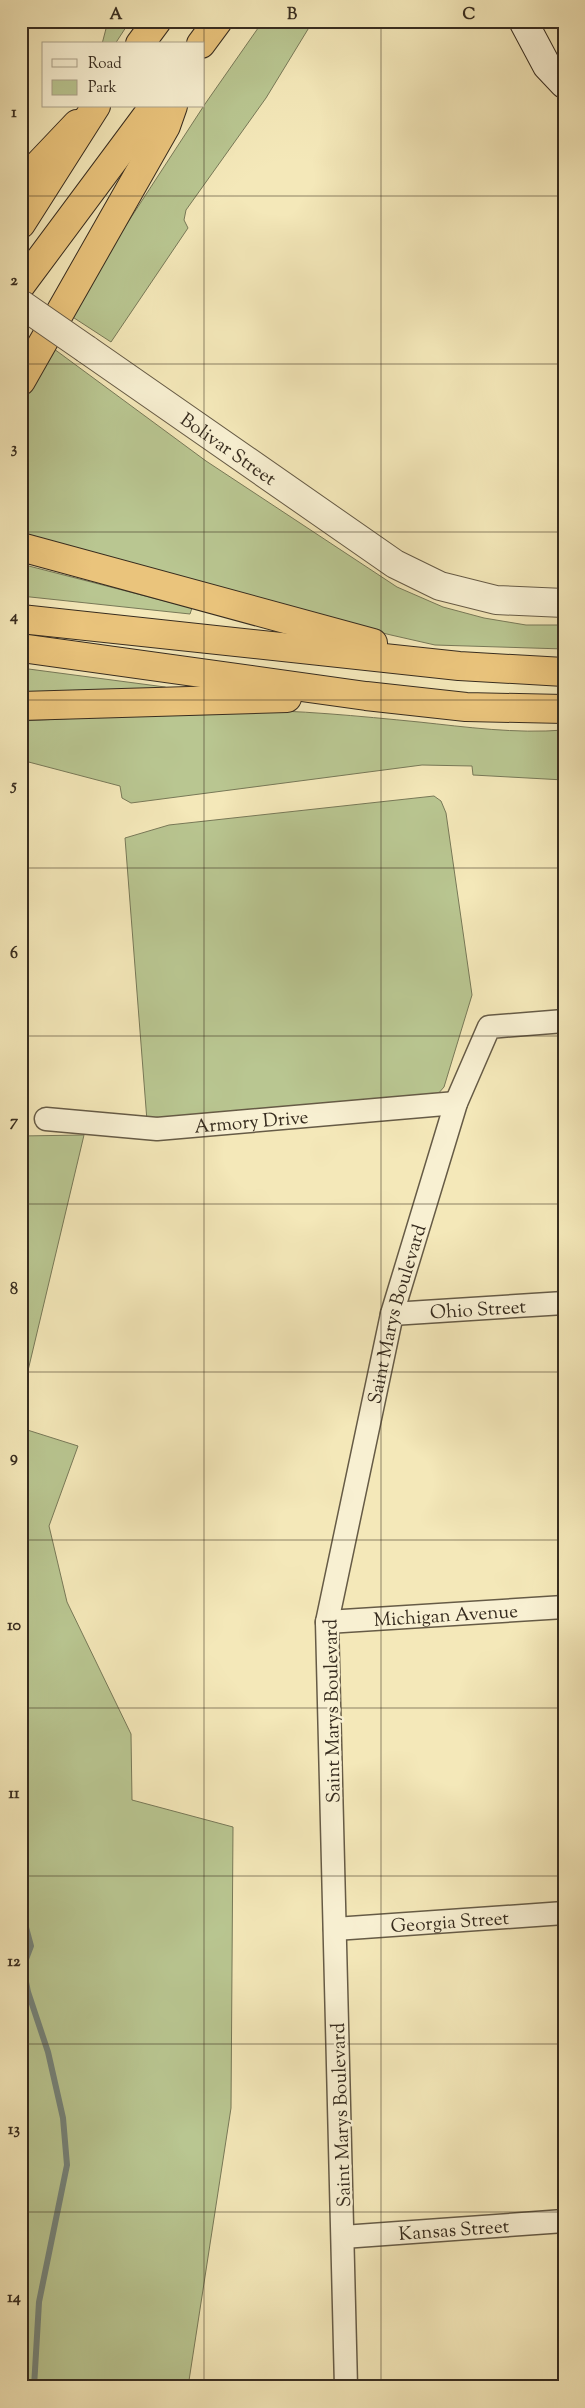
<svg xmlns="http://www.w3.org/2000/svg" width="585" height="2408" font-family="'Sorts Mill Goudy',serif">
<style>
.green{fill:#b9c691;stroke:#787958}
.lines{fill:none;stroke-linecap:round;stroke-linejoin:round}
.stream{stroke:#75847b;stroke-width:6}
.minor-casing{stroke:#665b46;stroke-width:25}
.tertiary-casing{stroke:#665b46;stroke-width:30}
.secondary-casing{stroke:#372c1f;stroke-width:30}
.trunk-casing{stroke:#372c1f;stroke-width:30}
.motorway-casing{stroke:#372c1f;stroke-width:30}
.minor{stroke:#f8f0d2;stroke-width:22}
.tertiary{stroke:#f8f0d2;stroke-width:28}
.secondary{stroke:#f8f0d2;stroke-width:28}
.trunk{stroke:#eac47c;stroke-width:28}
.motorway{stroke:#eac47c;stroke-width:28}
.tertiary-bridge-casing{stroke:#665b46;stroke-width:30;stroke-linecap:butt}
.tertiary-bridge{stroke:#f8f0d2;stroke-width:28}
.grid{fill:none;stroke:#372c1f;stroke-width:1;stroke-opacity:0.55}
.labels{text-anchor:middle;stroke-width:5;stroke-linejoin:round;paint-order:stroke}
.street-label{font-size:19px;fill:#372c1f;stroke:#f8f0d2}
.neatline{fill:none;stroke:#372c1f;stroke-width:2}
.grid-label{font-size:16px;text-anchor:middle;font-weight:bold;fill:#372c1f}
</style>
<rect width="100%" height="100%" fill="#f4e8b9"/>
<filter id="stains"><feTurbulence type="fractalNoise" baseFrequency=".004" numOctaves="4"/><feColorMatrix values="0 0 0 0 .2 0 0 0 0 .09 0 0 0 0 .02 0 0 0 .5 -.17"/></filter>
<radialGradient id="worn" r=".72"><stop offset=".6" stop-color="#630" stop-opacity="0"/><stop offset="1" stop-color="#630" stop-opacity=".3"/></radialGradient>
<g class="green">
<path d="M 108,21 L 130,21 L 115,44 L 102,44 Z"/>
<path d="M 263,21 L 313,21 L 266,98 L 186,210 L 184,220 L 188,228 L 111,342 L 68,314 L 205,104 Z"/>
<path d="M 50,346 L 206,461 L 397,587 L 443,607 L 484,618 L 526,625 L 564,625 L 564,649 L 435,645 L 391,635 L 312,616 L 24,537 L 21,533 L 21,398 Z"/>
<path d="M 21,564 L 192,608 L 190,614 L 21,596 Z"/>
<path d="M 21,668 L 165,687 L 178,693 L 21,699 Z"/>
<path d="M 237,710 C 298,710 358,716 419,722 C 466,727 516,734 564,730 L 564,780 L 473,775 L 472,766 L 422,765 L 131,803 L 122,798 L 120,786 L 21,760 L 21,721 Z"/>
<path d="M 434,796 L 441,801 L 446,813 L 472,995 L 444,1087 L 437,1095 L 147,1121 L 125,838 L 169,825 Z"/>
<path d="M 84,1135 L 21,1400 L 21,1136 Z"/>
<path d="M 21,1428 L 78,1446 L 49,1526 L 67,1602 L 131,1734 L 132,1800 L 233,1827 L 231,2108 L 188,2387 L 21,2387 Z"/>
</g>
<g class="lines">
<path class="stream" d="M 21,1918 L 24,1920 L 31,1946 L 23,1967 L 28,1992 L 48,2052 L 63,2118 L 67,2165 L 39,2302 L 34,2387"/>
<g class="minor-casing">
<g id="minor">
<path id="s1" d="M 46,1119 L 157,1129 L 456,1103"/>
<path id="s2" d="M 392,1314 L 564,1303"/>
<path id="s3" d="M 327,1622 L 564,1607"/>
<path id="s4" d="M 335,1929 L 564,1913"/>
<path id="s5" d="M 343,2237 L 564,2221"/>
<path id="s6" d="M 346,2387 L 327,1622 L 392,1314 L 456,1103 L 489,1027 L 564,1021"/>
</g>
</g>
<g class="tertiary-casing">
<g id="tertiary">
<path id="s7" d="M 86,349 L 395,564 L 440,586 L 496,600 L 564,603"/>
</g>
</g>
<g class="secondary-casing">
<path id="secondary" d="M 523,21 L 547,66 L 564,84"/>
</g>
<g class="trunk-casing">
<g id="trunk">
<path d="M 140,44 L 157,21"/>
<path d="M 201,44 L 218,21"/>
<path d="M 21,183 L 77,124"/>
<path d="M 21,381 L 166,126 L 173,106"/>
</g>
</g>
<g class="motorway-casing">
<g id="motorway">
<path d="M 21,224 L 96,106"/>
<path d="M 21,285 L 154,106"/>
<path d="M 21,547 L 373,643"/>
<path d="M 21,619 L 459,666 L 564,672"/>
<path d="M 21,648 L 366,696 L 466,707 L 564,709"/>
<path d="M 21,706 L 287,698"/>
</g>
</g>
<use href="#minor" class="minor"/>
<use href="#tertiary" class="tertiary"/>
<use href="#secondary" class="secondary"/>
<use href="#trunk" class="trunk"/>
<use href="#motorway" class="motorway"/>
<g class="tertiary-bridge-casing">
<path id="tertiary-bridge" d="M 21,304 L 86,349"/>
</g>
<use href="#tertiary-bridge" class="tertiary-bridge"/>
</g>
<path class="grid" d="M 204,21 L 204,2387M 381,21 L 381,2387M 21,196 L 564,196M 21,364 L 564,364M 21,532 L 564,532M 21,700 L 564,700M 21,868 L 564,868M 21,1036 L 564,1036M 21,1204 L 564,1204M 21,1372 L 564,1372M 21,1540 L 564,1540M 21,1708 L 564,1708M 21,1876 L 564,1876M 21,2044 L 564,2044M 21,2212 L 564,2212"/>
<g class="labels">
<g class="street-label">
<text dy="7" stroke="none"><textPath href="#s7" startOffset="174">Bolivar Street</textPath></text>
<text dy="7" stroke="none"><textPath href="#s1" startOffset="206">Armory Drive</textPath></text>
<text dy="7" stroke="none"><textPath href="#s2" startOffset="86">Ohio Street</textPath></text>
<text dy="7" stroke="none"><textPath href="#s6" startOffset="1081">Saint Marys Boulevard</textPath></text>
<text dy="7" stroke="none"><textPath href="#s3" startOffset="119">Michigan Avenue</textPath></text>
<text transform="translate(331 1711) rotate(-91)" y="7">Saint Marys Boulevard</text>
<text dy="7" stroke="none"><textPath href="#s4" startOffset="115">Georgia Street</textPath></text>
<text transform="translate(340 2115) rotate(-92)" y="7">Saint Marys Boulevard</text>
<text dy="7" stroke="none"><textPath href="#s5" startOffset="111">Kansas Street</textPath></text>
</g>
</g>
<rect width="585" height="2408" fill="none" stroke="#f4e8b9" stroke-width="55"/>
<rect x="42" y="42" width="162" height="65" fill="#f8f0d2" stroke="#aba28a"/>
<rect x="52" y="59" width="25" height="8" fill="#f8f0d2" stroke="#aba28a"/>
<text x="88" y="68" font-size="15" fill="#372c1f">Road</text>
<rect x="52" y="80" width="25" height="15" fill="#b9c691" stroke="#aba28a"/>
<text x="88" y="92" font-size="15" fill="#372c1f">Park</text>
<rect x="28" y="28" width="530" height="2352" class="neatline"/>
<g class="grid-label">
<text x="116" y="19">A</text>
<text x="292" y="19">B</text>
<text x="469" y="19">C</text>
<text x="14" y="117">1</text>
<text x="14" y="285">2</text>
<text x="14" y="453">3</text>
<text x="14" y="621">4</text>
<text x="14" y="790">5</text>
<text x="14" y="958">6</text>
<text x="14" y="1126">7</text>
<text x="14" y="1294">8</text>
<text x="14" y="1462">9</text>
<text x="14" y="1630">10</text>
<text x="14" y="1798">11</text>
<text x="14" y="1966">12</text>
<text x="14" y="2134">13</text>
<text x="14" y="2302">14</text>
</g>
<rect width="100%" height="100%" filter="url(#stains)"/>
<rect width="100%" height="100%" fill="url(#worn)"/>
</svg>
